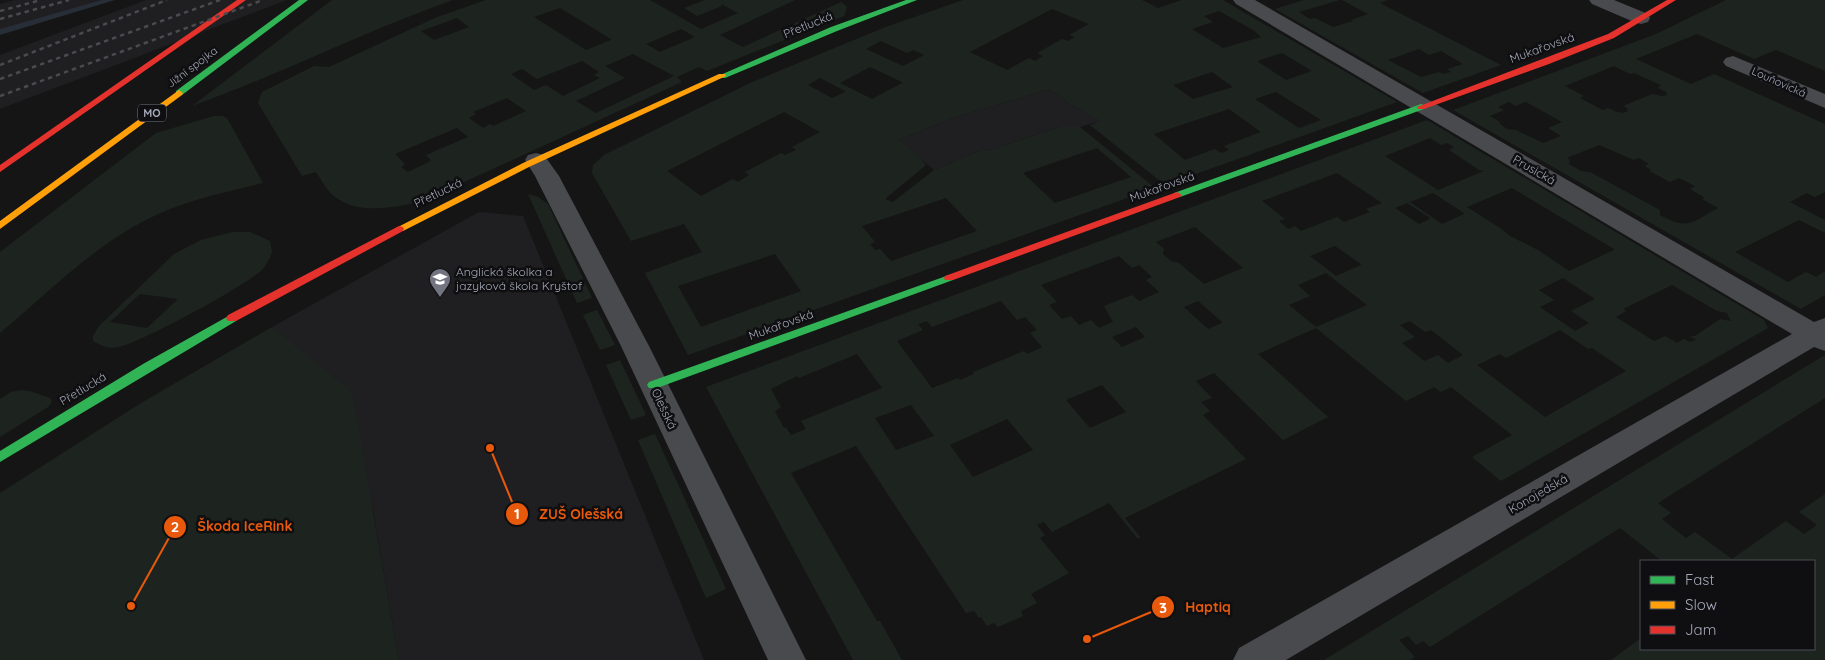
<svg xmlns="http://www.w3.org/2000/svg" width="1825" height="660" font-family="Quicksand,sans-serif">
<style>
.built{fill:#1f1f21}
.green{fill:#1d241f;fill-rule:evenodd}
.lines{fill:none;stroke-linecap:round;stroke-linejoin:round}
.stream{fill:#272e38;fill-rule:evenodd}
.street{fill:#494a4e;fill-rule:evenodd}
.fast{fill:#30b455;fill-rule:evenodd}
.slow{fill:#ff9f0a;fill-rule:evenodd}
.jam{fill:#e5322d;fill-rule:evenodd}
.rail{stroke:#4a4a4e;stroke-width:2.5;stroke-dasharray:4.5 4;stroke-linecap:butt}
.labels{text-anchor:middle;stroke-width:5;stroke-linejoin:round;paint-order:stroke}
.far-street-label{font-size:11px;fill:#a4a8b8;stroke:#0f0f11}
.shield{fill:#0f0f11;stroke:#777a86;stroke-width:1}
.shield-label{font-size:11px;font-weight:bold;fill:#a4a8b8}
.street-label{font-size:12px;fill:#a4a8b8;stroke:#0f0f11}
.poi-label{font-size:12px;fill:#a4a8b8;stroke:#0f0f11;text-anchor:start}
.leader{fill:none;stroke:#e8590c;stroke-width:2}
.callout-dot{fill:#e8590c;stroke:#0f0f11;stroke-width:2}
.mark-label{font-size:15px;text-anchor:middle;font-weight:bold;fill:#fff}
.callout-label{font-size:14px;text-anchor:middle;font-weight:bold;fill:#e8590c;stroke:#0f0f11;stroke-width:5;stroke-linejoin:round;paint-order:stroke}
</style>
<rect width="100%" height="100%" fill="#151515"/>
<g class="built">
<path d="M 15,0 L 109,0 L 0,31 L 0,4 Z"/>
<path d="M 146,0 L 287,0 L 0,109 L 0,55 Z"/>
<path d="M 1050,89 L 1068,103 L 1100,121 L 1080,127 L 1060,127 L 987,151 L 984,149 L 934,170 L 898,140 L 952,118 Z"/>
<path d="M 479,212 L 523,216 L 704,660 L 399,660 L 372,504 L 272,327 Z"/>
</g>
<g class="green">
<path d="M 332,0 L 453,0 C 365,31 281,74 192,106 Z"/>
<path d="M 486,0 L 650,0 L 701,29 L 738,13 L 721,4 L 722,6 L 697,16 L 684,8 L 705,0 L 795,0 L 720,35 L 743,47 L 841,2 L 847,7 L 844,16 L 707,71 L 699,67 L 677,77 L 682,82 L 425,200 C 399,207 362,215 338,199 C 328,193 322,181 316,172 L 302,176 L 258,103 L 262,92 L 314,66 L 329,67 L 437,17 ZM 560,8 L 611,39 L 611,40 L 586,50 L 534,17 ZM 457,18 L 469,27 L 434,40 L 421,31 ZM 681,29 L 695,37 L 660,52 L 646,44 ZM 633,54 L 674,76 L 596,113 L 576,101 L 625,78 L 605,66 ZM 582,61 L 599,72 L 594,75 L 600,78 L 563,96 L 546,85 L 534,90 L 511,74 L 522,69 L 537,79 ZM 507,98 L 526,111 L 493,126 L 490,124 L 483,128 L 469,118 L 476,114 L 473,112 ZM 457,128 L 468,137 L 426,155 L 431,161 L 408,172 L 401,167 L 405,164 L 395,154 Z"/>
<path d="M 963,0 L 1142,0 L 1158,8 L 1182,0 L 1223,0 L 1397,102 L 1165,185 L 1090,125 L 1100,121 L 1068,103 L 1050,89 L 952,118 L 898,140 L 917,155 L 926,165 L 885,199 L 893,202 L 934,170 L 984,149 L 987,151 L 1060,127 L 1080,127 L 1155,188 L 688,355 L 645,273 L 702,252 L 684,224 L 631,241 L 592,173 L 593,165 L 604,155 L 750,83 L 883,28 ZM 1052,9 L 1089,24 L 1069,35 L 1075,37 L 1068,41 L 1062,39 L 1037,53 L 1043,56 L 1035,61 L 1029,58 L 1007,70 L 970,52 ZM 1219,11 L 1253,30 L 1261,37 L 1223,48 L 1192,29 L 1213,22 L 1204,16 ZM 881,41 L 907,53 L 913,50 L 924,55 L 903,66 L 866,49 ZM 1282,53 L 1312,71 L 1286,80 L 1257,61 ZM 870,67 L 902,82 L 902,83 L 872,99 L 840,83 ZM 1212,72 L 1233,87 L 1193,99 L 1173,85 ZM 820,78 L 845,91 L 845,92 L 832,98 L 808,85 ZM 1276,92 L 1321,120 L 1299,128 L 1255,99 ZM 1229,109 L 1261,132 L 1224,146 L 1229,150 L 1221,153 L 1215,149 L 1185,160 L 1154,134 ZM 784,112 L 820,132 L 792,147 L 796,150 L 785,155 L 781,153 L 745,172 L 749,175 L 738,182 L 733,179 L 701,196 L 667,171 ZM 1097,148 L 1131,177 L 1055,203 L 1023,173 ZM 946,198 L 977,231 L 891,261 L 880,249 L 875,250 L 870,244 L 875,242 L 862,226 ZM 775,254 L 801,291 L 701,327 L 678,286 Z"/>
<path d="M 1304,0 L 1340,0 L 1299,12 L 1310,19 L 1315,18 L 1333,27 L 1353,21 L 1351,20 L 1368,14 L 1342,0 L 1388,0 L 1380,3 L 1501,65 L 1423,93 L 1275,9 ZM 1419,49 L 1429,55 L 1441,51 L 1463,64 L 1447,69 L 1451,72 L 1443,74 L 1439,72 L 1421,77 L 1388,60 Z"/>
<path d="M 1726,0 L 1825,0 L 1825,71 L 1776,50 L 1754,59 L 1697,34 L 1636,59 L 1691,84 L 1714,74 L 1825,124 L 1825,192 L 1815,197 L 1807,193 L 1790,202 L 1825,220 L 1825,233 L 1799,220 L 1735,252 L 1788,282 L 1806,272 L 1816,277 L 1825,271 L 1825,295 L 1801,309 L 1453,110 L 1656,34 ZM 1614,66 L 1630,74 L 1634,73 L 1661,85 L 1658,88 L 1666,92 L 1667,95 L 1663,96 L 1652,94 L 1623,106 L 1627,108 L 1628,111 C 1621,115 1615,111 1608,108 L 1603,110 L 1580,98 L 1584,96 L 1565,86 ZM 1509,102 L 1515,106 L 1526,102 L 1562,122 L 1548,128 L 1561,136 L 1543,143 L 1516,130 L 1507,129 L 1499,123 L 1500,122 L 1490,116 L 1504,110 L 1498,107 ZM 1599,145 L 1634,160 L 1639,158 L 1649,164 L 1645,166 L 1651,170 L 1649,171 L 1670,182 L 1679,178 L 1695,186 L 1690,189 L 1705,198 L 1702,199 L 1718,208 C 1692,222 1688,231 1660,215 L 1660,210 L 1590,172 L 1581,171 L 1569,164 L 1570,160 L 1567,158 Z"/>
<path d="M 214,116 L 222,116 L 227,118 L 263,183 C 222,193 181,201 144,221 C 94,246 43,297 0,333 L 0,252 L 156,133 Z"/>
<path d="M 1427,120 L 1764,320 L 1768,328 L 1501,481 L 1472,457 L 1512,435 L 1451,387 L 1441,392 L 1434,387 L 1406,401 L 1316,328 L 1258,354 L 1328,417 L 1283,440 L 1214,373 L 1196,381 L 1212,398 L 1201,402 L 1210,411 L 1203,415 L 1246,459 L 1125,518 L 1141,538 L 1137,538 L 1109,503 L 1052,532 L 1044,522 L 1037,525 L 1045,535 L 1040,538 L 1069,573 L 1031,594 L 1037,603 L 1021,611 L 1023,616 L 998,627 L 994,623 L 987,626 L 981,617 L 979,618 L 974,611 L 966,613 L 856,446 L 791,473 L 877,621 L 880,621 L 902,660 L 853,660 L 706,387 ZM 1430,138 L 1441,145 L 1447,143 L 1454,147 L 1449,150 L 1479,170 L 1484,171 L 1438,190 L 1385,156 ZM 1337,173 L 1382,203 L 1366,209 L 1370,212 L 1344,222 L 1337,217 L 1301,231 L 1295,226 L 1288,229 L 1279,221 L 1285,219 L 1262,201 ZM 1512,188 L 1614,249 L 1614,250 L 1569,271 L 1538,250 L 1510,236 L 1500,228 L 1467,207 ZM 1433,193 L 1464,213 L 1464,214 L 1442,224 L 1410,202 ZM 1407,203 L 1430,218 L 1430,219 L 1419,224 L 1395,208 ZM 1195,227 L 1243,268 L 1204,284 L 1179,263 L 1171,261 L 1163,254 L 1164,249 L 1156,242 ZM 1335,246 L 1361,264 L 1361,265 L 1336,276 L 1310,256 ZM 1119,256 L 1132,268 L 1139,265 L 1152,277 L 1146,280 L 1159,292 L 1139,301 L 1132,295 L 1104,306 L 1113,322 L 1099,328 L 1091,320 L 1079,325 L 1071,316 L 1062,319 L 1049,305 L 1057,302 L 1041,285 ZM 1326,273 L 1367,305 L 1316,327 L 1289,305 L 1310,296 L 1298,285 ZM 1563,278 L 1595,299 L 1571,311 L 1589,323 L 1575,331 L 1540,307 L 1554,300 L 1539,290 ZM 1672,285 L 1717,311 L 1727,313 L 1731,321 L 1720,319 L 1695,336 L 1690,336 L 1696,340 L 1690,342 L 1684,339 L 1677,343 L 1665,336 L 1654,341 L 1616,317 L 1626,311 L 1623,309 ZM 1001,301 L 1017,320 L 1025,317 L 1037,330 L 1030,333 L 1042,347 L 1027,354 L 1024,351 L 973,372 L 974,374 L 960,380 L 958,378 L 932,388 L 897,341 L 923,330 L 918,324 L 927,321 L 932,327 ZM 1198,301 L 1222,322 L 1222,323 L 1208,329 L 1184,307 ZM 1410,321 L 1425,332 L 1431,330 L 1463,355 L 1448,363 L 1438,355 L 1424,361 L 1402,343 L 1415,337 L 1400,325 ZM 1136,327 L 1145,337 L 1122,347 L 1112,337 ZM 1560,330 L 1588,349 L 1592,348 L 1626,371 L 1545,417 L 1477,365 L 1500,354 L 1506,358 ZM 857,354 L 882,388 L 801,421 L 806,429 L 791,435 L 786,427 L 784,428 L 775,411 L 781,407 L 771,389 L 797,376 L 799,378 ZM 1102,385 L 1126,412 L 1090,428 L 1066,400 ZM 911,405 L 934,436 L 896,450 L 875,418 ZM 1007,419 L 1033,450 L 973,477 L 950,445 Z"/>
<path d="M 528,194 L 538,197 L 548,204 L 592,298 L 577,303 Z"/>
<path d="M 233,232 L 250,232 L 270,241 L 272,252 C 270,258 267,264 263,269 C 249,284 134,347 114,348 C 106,348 100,345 93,341 L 93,336 L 99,326 L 174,254 L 201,240 ZM 140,294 L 178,299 L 147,328 L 110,322 Z"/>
<path d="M 597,310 L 615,345 L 600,350 L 583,315 Z"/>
<path d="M 272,327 L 352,392 L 399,660 L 0,660 L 0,493 L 141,403 Z"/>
<path d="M 1825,355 L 1825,398 L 1658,503 L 1671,513 L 1662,519 L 1686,538 L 1695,532 L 1732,559 L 1786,521 L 1804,534 L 1817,525 L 1799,512 L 1825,494 L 1825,660 L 1611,660 L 1641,638 L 1641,649 L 1814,649 L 1814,561 L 1662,561 L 1620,528 L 1430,647 L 1423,641 L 1416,645 L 1408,636 L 1399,640 L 1415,657 L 1410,660 L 1324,660 Z"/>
<path d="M 620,360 L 646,415 L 631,420 L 606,365 Z"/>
<path d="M 21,390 L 30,391 L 50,398 L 52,402 L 48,407 L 0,437 L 0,399 L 11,392 Z"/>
<path d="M 655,434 L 726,589 L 706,598 L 638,440 Z"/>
</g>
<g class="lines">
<path class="stream" d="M 102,0 L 115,0 L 0,35 L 0,29 Z"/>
<g class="street">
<path d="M 1233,0 L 1255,0 L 1814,322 L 1825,318 L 1825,351 L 1814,347 L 1286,660 L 1233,660 L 1239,648 L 1792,334 L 1236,4 Z"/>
<path d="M 1589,0 L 1614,0 L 1648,14 L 1650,18 L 1648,22 L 1641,24 L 1634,22 L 1592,4 Z"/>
<path d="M 1733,56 L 1825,94 L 1825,108 L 1726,66 L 1723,62 L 1726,58 Z"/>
<path d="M 536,153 L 544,155 L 559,176 L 649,346 L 806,660 L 768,660 L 621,346 L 535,176 L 525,160 L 528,155 Z"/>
</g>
<g class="fast">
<path d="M 299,0 L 308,0 L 182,95 L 176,95 L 176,91 Z"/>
<path d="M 906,0 L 917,0 L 837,31 L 725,78 L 719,78 L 718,76 L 831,27 Z"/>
<path d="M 1421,104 L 1424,105 L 1424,109 L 1180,197 L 1174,197 L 1172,195 L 1174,193 Z"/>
<path d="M 949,275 L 954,278 L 953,280 L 657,388 L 649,388 L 647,385 L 649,382 Z"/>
<path d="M 232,314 L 238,318 L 236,321 L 0,462 L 0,451 L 143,364 Z"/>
</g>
<g class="slow">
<path d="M 719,74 L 725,74 L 726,76 L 529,167 L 403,231 L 395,231 L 394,229 L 523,163 Z"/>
<path d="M 179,90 L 183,93 L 182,95 L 0,229 L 0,221 Z"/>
</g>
<g class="jam">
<path d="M 237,0 L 246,0 L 0,172 L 0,165 Z"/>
<path d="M 1667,0 L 1676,0 L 1614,38 L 1549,64 L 1424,109 L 1418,109 L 1417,107 L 1608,34 Z"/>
<path d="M 1177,192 L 1182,195 L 1180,197 L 953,280 L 945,280 L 944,278 L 945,276 Z"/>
<path d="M 399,226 L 403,227 L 404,229 L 403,231 L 236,321 L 228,321 L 226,318 L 228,315 Z"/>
</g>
<g class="rail">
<path d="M 0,11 L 41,0"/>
<path d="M 0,19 L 69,0"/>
<path d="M 0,65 L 167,0"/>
<path d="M 0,79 L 220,0"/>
<path d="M 0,96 L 263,0"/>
</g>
</g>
<defs>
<g id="school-pin" transform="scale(1.125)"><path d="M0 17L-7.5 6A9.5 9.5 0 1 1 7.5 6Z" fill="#72757f" stroke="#0f0f11"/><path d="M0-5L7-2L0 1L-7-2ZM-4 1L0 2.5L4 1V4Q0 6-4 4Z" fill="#fff"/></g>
</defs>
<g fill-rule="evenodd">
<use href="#school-pin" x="440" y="279"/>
</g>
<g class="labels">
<g class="far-street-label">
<text transform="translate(192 67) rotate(-37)" y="4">Jižní spojka</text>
<text transform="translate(1779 82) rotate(24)" y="4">Louňovická</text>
</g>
<rect class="shield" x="138" y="104.5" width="28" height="17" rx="4"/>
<g class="shield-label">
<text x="152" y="117">MO</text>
</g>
<g class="street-label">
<text transform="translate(808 25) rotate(-22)" y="4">Přetlucká</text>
<text transform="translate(1542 48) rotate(-20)" y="4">Mukařovská</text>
<text transform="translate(1534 170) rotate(30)" y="4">Prusická</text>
<text transform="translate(1162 187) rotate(-20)" y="4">Mukařovská</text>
<text transform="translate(438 193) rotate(-26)" y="4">Přetlucká</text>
<text transform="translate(781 325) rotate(-20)" y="4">Mukařovská</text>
<text transform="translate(83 389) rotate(-31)" y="4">Přetlucká</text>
<text transform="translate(664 409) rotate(65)" y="4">Olešská</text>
<text transform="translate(1538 494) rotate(-30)" y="4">Konojedská</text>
</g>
<g class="poi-label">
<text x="456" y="276">Anglická školka a<tspan x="456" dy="14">jazyková škola Kryštof</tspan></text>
</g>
</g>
<path class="leader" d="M490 448L517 514M131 606L175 527M1087 639L1163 607"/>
<g class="callout-dot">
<circle cx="490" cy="448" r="5"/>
<circle cx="131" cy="606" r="5"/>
<circle cx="1087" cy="639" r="5"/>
<circle cx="517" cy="514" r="12"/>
<circle cx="175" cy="527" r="12"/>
<circle cx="1163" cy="607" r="12"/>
</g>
<g class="mark-label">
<text x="517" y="519">1</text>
<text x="175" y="532">2</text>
<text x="1163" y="613">3</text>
</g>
<g class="callout-label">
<text x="581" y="519">ZUŠ Olešská</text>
<text x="245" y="531">Škoda IceRink</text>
<text x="1208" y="612">Haptiq</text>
</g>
<rect x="1640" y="560" width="175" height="90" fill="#0f0f11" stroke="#4b4c54"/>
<rect x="1650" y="576" width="25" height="8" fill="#30b455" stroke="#4b4c54"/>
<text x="1685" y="585" font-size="15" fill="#a4a8b8">Fast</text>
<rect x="1650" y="601" width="25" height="8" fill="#ff9f0a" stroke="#4b4c54"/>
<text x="1685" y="610" font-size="15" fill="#a4a8b8">Slow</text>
<rect x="1650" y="626" width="25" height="8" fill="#e5322d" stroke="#4b4c54"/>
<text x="1685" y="635" font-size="15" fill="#a4a8b8">Jam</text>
</svg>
